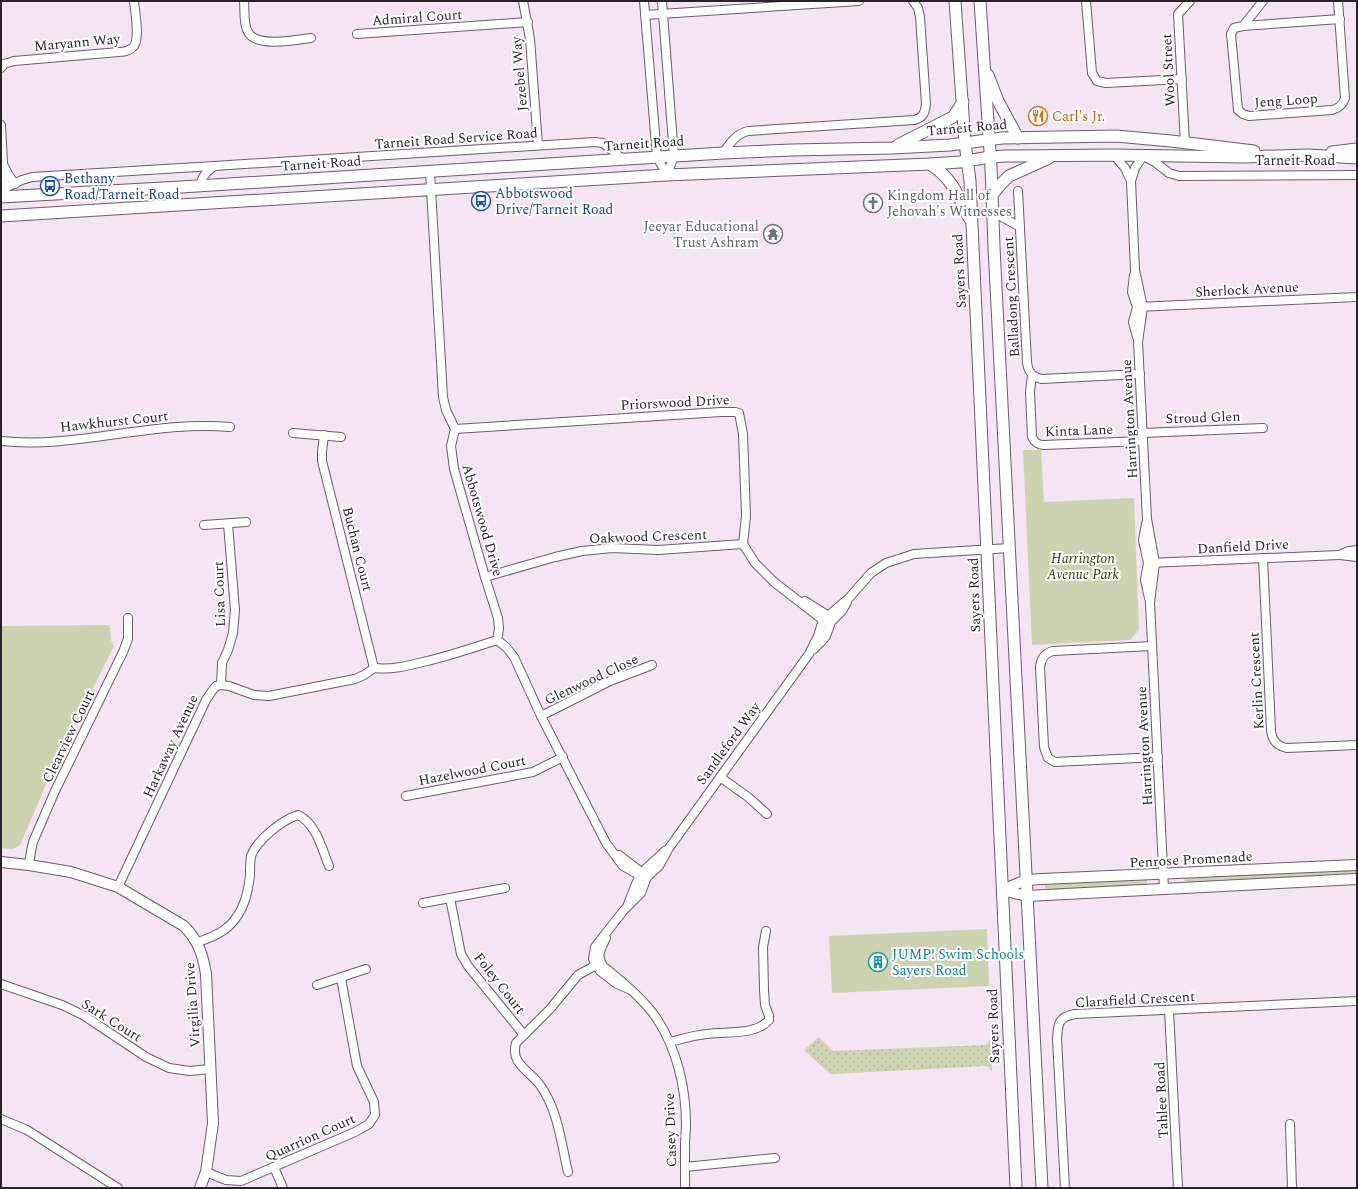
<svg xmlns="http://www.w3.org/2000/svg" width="1358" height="1189" font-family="Spectral,serif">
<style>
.grass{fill:url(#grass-dots)}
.green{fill:#cdd3b1}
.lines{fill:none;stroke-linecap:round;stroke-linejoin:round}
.minor-casing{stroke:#6b5d6b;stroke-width:10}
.tertiary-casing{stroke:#6b5d6b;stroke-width:12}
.secondary-casing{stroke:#6b5d6b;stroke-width:13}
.minor{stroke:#fff;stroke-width:8}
.tertiary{stroke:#fff;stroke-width:10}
.secondary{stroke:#fff;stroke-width:11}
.labels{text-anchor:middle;stroke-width:4;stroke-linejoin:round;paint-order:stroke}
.street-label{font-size:14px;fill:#292329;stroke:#fff}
.food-label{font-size:14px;fill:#c56008;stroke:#fff;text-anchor:start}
.transit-label{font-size:14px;fill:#164399;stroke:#fff;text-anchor:start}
.worship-label{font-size:14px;fill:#5b616d;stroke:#fff;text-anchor:start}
.park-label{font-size:14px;font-style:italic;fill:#353b04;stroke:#fff}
.culture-label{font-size:14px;fill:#0d838f;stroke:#fff;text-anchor:start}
</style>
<defs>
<pattern id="grass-dots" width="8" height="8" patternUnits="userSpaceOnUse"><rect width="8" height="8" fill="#cdd3b1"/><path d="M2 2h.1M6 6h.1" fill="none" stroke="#b0b598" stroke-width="1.8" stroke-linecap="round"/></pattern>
</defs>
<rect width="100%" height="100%" fill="#f4e4f4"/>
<path class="grass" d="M 819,1037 L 833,1051 L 986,1045 L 991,1038 L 992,1071 L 987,1066 L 830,1074 L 804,1050 Z"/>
<g class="green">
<path d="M 1023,450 L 1041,450 L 1044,502 L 1134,498 L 1139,630 L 1130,640 L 1032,645 Z"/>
<path d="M 110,625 L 111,640 L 114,646 L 51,773 L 20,845 L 13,849 L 1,848 L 1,626 Z"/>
<path d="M 1357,868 L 1357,877 L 1185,885 L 1184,876 Z"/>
<path d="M 1147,878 L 1147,886 L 1045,891 L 1045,882 Z"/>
<path d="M 987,929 L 989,986 L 832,993 L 829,936 Z"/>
</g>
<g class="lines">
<g class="minor-casing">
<g id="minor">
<path d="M 244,1 C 245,10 243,24 248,32 C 256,48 296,40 311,38"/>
<path d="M 523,1 L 530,39 L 538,145"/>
<path d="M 644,1 L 657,157 L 667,175"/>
<path d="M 662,1 L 674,156 L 667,175"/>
<path d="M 1086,1 L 1092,73 L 1097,81 L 1106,83 L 1182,79"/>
<path d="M 1263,1 L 1243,26 L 1234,28 L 1231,34 L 1238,110 L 1243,114 L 1249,116 L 1332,110 C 1339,108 1343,105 1345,98 L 1338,1"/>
<path d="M 645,15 L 859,1"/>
<path d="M 1243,26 L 1340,19"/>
<path d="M 357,34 L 528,22"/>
<path d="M 1,68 L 4,64 L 14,61 L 119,52 C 124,52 130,51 134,46 C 140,37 135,12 134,1"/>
<path d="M 1,125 L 3,163 L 2,168 L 5,189"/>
<path d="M 1185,143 L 1178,14 L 1190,1"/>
<path d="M 723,153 C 730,143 736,134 748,131 L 914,120 C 923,118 925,113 926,104 L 920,17 L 918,8 L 913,1"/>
<path d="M 1114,155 L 1125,168 L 1131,181"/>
<path d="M 4,166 L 8,174 L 15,184"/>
<path d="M 430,172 L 443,397 L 446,410 L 455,429 L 451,446 L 454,469 L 485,577 L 498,618 L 499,629 L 497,640 L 506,647 L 514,657 L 541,716 L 606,843 L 623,866 L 637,874 L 647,877"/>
<path d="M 201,186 C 201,176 207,172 214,166 L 595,142 L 603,143 L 623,159"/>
<path d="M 1,190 L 22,180 L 32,177 L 214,166"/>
<path d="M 1018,191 L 1027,362 C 1028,372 1032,377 1042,379 L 1140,374"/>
<path d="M 993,212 L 1020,227"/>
<path d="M 1134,275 L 1132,292 L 1137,307 L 1133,322 L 1137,337"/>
<path d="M 1137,307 L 1357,297"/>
<path d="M 1032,375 L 1030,392 L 1032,437 C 1035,443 1038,445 1044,445 L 1143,441"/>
<path d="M 455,429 L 721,412 L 735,412 L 739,413 L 743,434 L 746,516 L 743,544 L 755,563 L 774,582 L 823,620 L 831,622"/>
<path d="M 293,433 L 341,437"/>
<path d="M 1143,433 L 1263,428"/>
<path d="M 324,435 L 322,452 L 322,461 L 374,668"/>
<path d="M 1,441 C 78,449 153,420 230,427"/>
<path d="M 1146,524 L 1143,540 L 1148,563 L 1145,580 L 1149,598"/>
<path d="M 204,525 L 246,522"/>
<path d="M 1340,555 L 1357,557"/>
<path d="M 1263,558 L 1271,730 C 1272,741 1277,746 1287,748 L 1357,745"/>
<path d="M 1148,563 L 1339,555 L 1349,551 L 1357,550"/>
<path d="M 485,577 L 555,557 L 582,551 L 612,548 L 658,550 L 743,544"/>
<path d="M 805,601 L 827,615 L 830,619"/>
<path d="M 1152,646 L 1053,651 C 1045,653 1041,658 1040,667 L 1044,747 L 1048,758 L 1055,762 L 1158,757"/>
<path d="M 814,649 L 822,641 L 826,636 L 831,622 L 842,611 L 847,602"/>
<path d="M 221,685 L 222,663 L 228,650 L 233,633 L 235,610 L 228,524"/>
<path d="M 541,716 L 610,681 L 652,665"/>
<path d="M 720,777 L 748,797 L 767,814"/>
<path d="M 406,796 L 533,772 L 563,757"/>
<path d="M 619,855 L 641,872"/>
<path d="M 29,865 L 31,851 L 33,842 L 55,791 L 123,652 L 128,639 L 128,618"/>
<path d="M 118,887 L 206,700 L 212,691 L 216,686 L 221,685 L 229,686 L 254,695 L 269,696 L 355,679 L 364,675 L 374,668 C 391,670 407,666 423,662 C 449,656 473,648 497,640"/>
<path d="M 1164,889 L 1150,603 L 1155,563 L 1147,519 L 1138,342 L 1143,307 L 1135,270 L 1131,181 L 1135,168 L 1143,156 L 1155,162 L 1169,173 L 1179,176 L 1357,175"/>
<path d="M 450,898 L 461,954 L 468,966 L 524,1035"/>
<path d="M 423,903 L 505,888"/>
<path d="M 628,904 L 640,874 L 665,851"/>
<path d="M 606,938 C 601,948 596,956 603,966 C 622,982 643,998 657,1019 C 677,1049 686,1089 686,1124 C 686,1131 685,1138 685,1145 C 685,1160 685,1174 685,1188"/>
<path d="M 198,942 C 209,938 221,934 230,925 C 244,911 248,893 250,875 C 250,869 250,862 251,856 C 257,840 282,820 298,815 C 316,823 322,849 329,866"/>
<path d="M 1,984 L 62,1005 L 83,1015 L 146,1057 L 169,1068 L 190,1071 L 210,1069"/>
<path d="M 317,985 L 366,969"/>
<path d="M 631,990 L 617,984 L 600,971 L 596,965 L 593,959 L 595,947 L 624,910 L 641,893 L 647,877 L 659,866 L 669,848 L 809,654 L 818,636 L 823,620 L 849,598 L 871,573 L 886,563 L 914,554 L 1009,548"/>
<path d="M 1169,1010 L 1178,1188"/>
<path d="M 670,1042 C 682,1039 694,1035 707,1034 C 726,1031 755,1036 769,1020 L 769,1016 L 765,1005 L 764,990 L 763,947 L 766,931"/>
<path d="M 1,1119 L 27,1130 L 118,1188"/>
<path d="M 1290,1124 L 1292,1188"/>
<path d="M 274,1167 L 283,1188"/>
<path d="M 685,1167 L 775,1158"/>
<path d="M 206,1172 L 226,1180 L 241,1181 L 355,1132 L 369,1124 L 375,1115 L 374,1102 L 357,1066 L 341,978"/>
<path d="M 568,1172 C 561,1142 558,1110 540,1085 C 529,1070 510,1064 516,1043 L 550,1009 L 578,975 L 600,963"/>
<path d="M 1065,1188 L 1057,1039 C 1058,1024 1058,1017 1075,1014 L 1357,1001"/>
</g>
</g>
<g class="tertiary-casing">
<g id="tertiary">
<path d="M 1,862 L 29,865 L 71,872 L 118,887 L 184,926 C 198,940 203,955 206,974 L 213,1123 L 206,1172 L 200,1188"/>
<path d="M 1002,890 L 1026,880 L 1042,879 L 1357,865"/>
<path d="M 1002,890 L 1027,896 L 1357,879"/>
</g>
</g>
<g class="secondary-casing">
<g id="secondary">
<path d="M 955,1 L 965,143 L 970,181 L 1016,1188"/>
<path d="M 980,1 L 991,167 L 994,247 L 1042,1188"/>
<path d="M 988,75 L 998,101 L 1018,138"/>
<path d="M 898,145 L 953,117 L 963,102"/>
<path d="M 1332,152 L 1357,149"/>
<path d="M 930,164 C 952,178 958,195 969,218"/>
<path d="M 992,195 L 1000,185 L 1009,176 L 1049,158"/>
<path d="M 1,197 L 181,187 L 723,153 L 792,150 L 892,148 L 950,145 L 1002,138 L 1116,136 L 1171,141 L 1254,151"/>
<path d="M 1,216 L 667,175 L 930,164 L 960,162 L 990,157 L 1005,156 L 1114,155 L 1244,157 L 1308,155 L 1357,158"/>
</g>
</g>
<use href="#minor" class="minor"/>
<use href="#tertiary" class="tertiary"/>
<use href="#secondary" class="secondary"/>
</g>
<defs>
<g id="restaurant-ring" transform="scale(1)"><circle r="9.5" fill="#fff" stroke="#e8710a" stroke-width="1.5"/><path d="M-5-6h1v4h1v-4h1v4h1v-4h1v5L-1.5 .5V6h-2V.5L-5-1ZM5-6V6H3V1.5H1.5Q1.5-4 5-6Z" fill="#e8710a"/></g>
<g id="bus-ring" transform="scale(1)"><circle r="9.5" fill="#fff" stroke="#1a4fb4" stroke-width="1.5"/><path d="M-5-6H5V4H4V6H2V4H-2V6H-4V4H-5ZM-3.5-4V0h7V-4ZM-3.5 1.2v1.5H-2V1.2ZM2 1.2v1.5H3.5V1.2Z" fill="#1a4fb4"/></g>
<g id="church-ring" transform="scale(1)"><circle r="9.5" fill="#fff" stroke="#6b7280" stroke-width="1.5"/><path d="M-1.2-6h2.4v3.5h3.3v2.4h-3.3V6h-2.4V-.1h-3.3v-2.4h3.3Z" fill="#6b7280"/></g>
<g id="temple-ring" transform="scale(1)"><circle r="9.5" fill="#fff" stroke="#6b7280" stroke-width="1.5"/><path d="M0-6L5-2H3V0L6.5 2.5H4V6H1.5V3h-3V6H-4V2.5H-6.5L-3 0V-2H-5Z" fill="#6b7280"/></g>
<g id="building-ring" transform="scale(1)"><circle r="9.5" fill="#fff" stroke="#0f9aa8" stroke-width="1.5"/><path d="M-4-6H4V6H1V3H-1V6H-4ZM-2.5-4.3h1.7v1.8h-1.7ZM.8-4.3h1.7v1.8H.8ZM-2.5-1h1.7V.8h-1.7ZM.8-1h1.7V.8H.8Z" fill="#0f9aa8"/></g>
</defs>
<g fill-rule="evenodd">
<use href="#restaurant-ring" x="1038" y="116"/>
<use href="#bus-ring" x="50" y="186"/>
<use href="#bus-ring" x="481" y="201"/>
<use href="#church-ring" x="873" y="203"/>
<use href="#temple-ring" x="773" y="234"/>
<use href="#building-ring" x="878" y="962"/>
</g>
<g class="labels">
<g class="street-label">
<text transform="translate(417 17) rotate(-4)" y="5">Admiral Court</text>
<text transform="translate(77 42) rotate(-5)" y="5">Maryann Way</text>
<text transform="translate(1168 70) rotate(-93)" y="5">Wool Street</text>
<text transform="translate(519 74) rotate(-95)" y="5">Jezebel Way</text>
<text transform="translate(1286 100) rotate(-4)" y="5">Jeng Loop</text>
<text transform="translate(967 127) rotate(-5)" y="5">Tarneit Road</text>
<text transform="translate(456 138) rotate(-4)" y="5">Tarneit Road Service Road</text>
<text transform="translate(644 143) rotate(-4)" y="5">Tarneit Road</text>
<text x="1295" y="165">Tarneit Road</text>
<text transform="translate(321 163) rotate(-4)" y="5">Tarneit Road</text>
<text transform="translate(959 271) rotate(-93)" y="5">Sayers Road</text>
<text transform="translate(1247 289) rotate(-3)" y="5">Sherlock Avenue</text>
<text transform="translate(1011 297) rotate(-93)" y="5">Balladong Crescent</text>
<text transform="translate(675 402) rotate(-3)" y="5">Priorswood Drive</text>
<text transform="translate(1203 417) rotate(-2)" y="5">Stroud Glen</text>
<text transform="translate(1129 419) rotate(-93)" y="5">Harrington Avenue</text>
<text transform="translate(114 421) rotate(-6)" y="5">Hawkhurst Court</text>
<text transform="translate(1079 430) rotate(-2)" y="5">Kinta Lane</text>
<text transform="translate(483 520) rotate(74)" y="5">Abbotswood Drive</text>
<text transform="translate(648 536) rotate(-2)" y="5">Oakwood Crescent</text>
<text transform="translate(1243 546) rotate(-3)" y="5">Danfield Drive</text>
<text transform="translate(358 549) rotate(76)" y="5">Buchan Court</text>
<text transform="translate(219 594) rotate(-92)" y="5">Lisa Court</text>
<text transform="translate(974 595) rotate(-92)" y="5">Sayers Road</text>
<text transform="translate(591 679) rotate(-25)" y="5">Glenwood Close</text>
<text transform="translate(1256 681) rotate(-93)" y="5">Kerlin Crescent</text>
<text transform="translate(68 736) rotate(-64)" y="5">Clearview Court</text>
<text transform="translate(728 743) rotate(-54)" y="5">Sandleford Way</text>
<text transform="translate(170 746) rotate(-65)" y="5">Harkaway Avenue</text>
<text transform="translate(1144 746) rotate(-93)" y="5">Harrington Avenue</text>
<text transform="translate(472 770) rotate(-11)" y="5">Hazelwood Court</text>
<text transform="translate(1191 859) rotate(-3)" y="5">Penrose Promenade</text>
<text transform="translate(500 983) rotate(52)" y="5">Foley Court</text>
<text transform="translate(1135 999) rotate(-3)" y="5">Clarafield Crescent</text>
<text transform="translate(192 1005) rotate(-94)" y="5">Virgilia Drive</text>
<text transform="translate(112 1020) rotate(32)" y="5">Sark Court</text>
<text transform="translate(993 1026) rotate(-92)" y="5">Sayers Road</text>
<text transform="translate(1161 1100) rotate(-93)" y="5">Tahlee Road</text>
<text transform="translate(670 1130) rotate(-92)" y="5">Casey Drive</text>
<text transform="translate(310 1137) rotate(-24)" y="5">Quarrion Court</text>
</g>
<g class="food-label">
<text x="1052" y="121">Carl's Jr.</text>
</g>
<g class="transit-label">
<text x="64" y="183">Bethany<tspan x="64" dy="16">Road/Tarneit Road</tspan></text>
<text x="495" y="198">Abbotswood<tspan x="495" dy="16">Drive/Tarneit Road</tspan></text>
</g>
<g class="worship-label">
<text x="887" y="200">Kingdom Hall of<tspan x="887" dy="16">Jehovah's Witnesses</tspan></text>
<text x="759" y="231" text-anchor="end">Jeeyar Educational<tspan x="759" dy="16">Trust Ashram</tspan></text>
</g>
<g class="park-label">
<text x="1083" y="563">Harrington<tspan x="1083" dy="16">Avenue Park</tspan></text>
</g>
<g class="culture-label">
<text x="892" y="959">JUMP! Swim Schools<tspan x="892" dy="16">Sayers Road</tspan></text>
</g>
</g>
<rect width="1358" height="1189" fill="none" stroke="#292329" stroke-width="4"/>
</svg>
